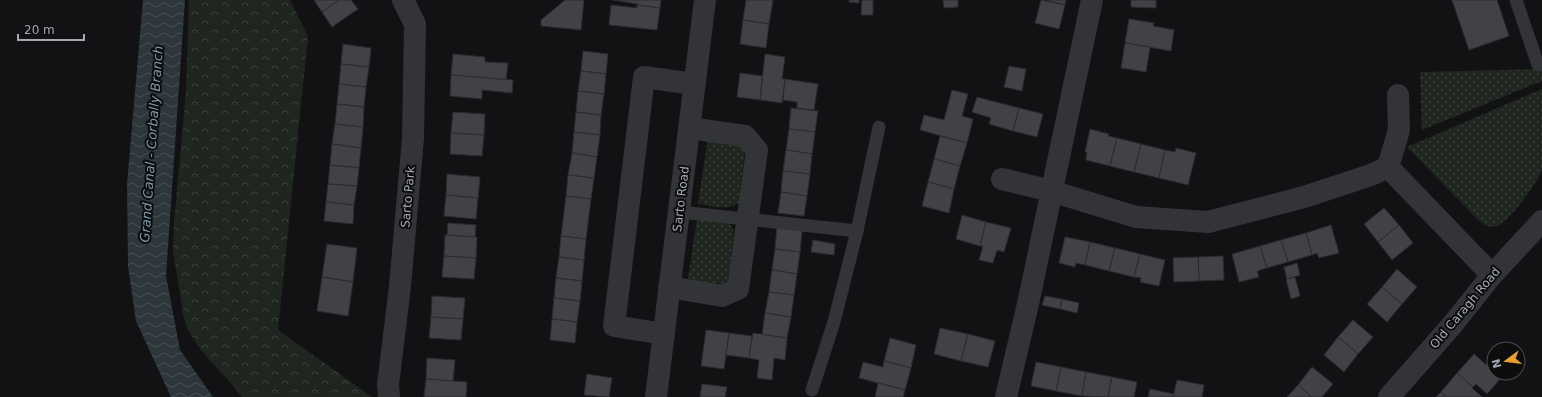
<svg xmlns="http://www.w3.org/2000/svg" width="1542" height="397" font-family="'DejaVu Sans',sans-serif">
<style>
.grass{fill:url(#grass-dots)}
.park{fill:url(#park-crowns)}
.water{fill:url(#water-waves)}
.building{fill:#414246;stroke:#2c2c2f}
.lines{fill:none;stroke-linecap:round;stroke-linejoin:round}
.lane{stroke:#333438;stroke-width:13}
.street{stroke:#333438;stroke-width:22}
.labels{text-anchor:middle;stroke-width:4;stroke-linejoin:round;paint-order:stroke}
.street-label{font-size:12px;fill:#a4aab3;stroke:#0d0d0e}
.water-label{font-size:13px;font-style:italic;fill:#7c9bae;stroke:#0d0d0e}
</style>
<defs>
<pattern id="grass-dots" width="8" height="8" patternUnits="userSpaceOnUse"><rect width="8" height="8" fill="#1e261f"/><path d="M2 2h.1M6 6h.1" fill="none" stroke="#3c433d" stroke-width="1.8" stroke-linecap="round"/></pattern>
<pattern id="park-crowns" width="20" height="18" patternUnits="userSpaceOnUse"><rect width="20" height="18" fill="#1e261f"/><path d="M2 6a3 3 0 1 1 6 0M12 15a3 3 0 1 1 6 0" fill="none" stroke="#3c433d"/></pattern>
<pattern id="water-waves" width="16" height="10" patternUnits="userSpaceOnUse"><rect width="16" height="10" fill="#2c363b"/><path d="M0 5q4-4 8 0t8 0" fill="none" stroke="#485055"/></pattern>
</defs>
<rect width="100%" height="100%" fill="#121214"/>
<g class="grass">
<path d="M 1542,69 L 1542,81 L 1422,130 L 1420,72 Z"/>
<path d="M 1542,89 L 1542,170 C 1537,183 1510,221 1497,226 C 1490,229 1484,224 1479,221 L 1407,147 Z"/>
<path d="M 708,137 L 738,141 L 745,150 L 739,202 C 729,212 711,205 698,204 Z"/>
<path d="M 697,218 C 709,219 730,217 734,231 L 728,283 L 724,287 L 687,285 Z"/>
</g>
<path class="park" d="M 189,0 L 290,0 L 308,36 L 278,330 L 372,397 L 242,397 C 223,371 194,350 184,319 L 173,251 L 174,224 L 186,91 Z"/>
<path class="water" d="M 143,0 L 185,0 L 166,276 L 180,350 L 213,397 L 171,397 L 136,321 L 128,266 L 127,184 Z"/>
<g class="building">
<path d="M 314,0 L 339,0 L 322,12 Z"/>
<path d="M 339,0 L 351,0 L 358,9 L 332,27 L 322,12 Z"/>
<path d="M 565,0 L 584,0 L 581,30 L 541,26 L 541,20 Z"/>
<path d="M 613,0 L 661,0 L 660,8 L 637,5 L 638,4 Z"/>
<path d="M 746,0 L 773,0 L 769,24 L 743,20 Z"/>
<path d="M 849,0 L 859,0 L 859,3 L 849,2 Z"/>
<path d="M 862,0 L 873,0 L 873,15 L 861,15 Z"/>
<path d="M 943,0 L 958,0 L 958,7 L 944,8 Z"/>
<path d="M 1041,0 L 1065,5 L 1059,29 L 1035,23 Z"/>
<path d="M 1046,0 L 1066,0 L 1065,5 Z"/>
<path d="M 1131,0 L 1156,0 L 1156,8 L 1131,7 Z"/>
<path d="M 1452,0 L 1497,0 L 1509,36 L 1469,50 Z"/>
<path d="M 611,5 L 637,8 L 637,5 L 660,8 L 657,30 L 609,25 Z"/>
<path d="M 1129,19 L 1154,23 L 1153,26 L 1174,30 L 1171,51 L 1125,43 Z"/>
<path d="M 743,20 L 769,24 L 766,48 L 740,44 Z"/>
<path d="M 1125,43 L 1150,47 L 1146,72 L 1121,68 Z"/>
<path d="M 343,44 L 371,48 L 369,67 L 341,64 Z"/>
<path d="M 583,51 L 608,54 L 606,74 L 581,71 Z"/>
<path d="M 453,54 L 485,57 L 485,62 L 508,63 L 506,80 L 451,75 Z"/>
<path d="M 765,54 L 785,57 L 782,79 L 785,79 L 782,103 L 760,100 Z"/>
<path d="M 341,64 L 369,67 L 366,87 L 339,84 Z"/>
<path d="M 1009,66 L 1026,69 L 1022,91 L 1004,87 Z"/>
<path d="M 581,71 L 606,74 L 604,94 L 578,91 Z"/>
<path d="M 740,73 L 762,76 L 760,100 L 737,97 Z"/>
<path d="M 451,75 L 513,80 L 512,93 L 482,90 L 482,99 L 450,96 Z"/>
<path d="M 785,79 L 818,84 L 814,110 L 797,108 L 797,102 L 783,100 Z"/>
<path d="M 339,84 L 366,87 L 364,107 L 337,104 Z"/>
<path d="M 952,90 L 968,94 L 962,116 L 973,119 L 967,143 L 920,130 L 924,115 L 944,120 Z"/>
<path d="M 578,91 L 604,94 L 601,115 L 576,112 Z"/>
<path d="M 977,97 L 1019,108 L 1013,131 L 989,124 L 991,118 L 972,112 Z"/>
<path d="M 337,104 L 364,107 L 363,127 L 335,124 Z"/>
<path d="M 791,108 L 818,111 L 815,132 L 789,129 Z"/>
<path d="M 1019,108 L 1043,114 L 1037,137 L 1013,131 Z"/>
<path d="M 453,112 L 485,114 L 484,135 L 451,133 Z"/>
<path d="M 576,112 L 601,115 L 600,135 L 574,132 Z"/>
<path d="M 335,124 L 363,127 L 361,148 L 332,144 Z"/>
<path d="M 789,129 L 815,132 L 812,154 L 786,150 Z"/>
<path d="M 1090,129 L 1109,134 L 1108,136 L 1117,138 L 1110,166 L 1086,160 L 1087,152 L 1085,152 Z"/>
<path d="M 574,132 L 600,135 L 597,157 L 572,153 Z"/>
<path d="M 451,133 L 484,135 L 482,156 L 450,154 Z"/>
<path d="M 940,136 L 967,143 L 960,166 L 934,159 Z"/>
<path d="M 1117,138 L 1141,144 L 1134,172 L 1110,166 Z"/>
<path d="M 332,144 L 361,148 L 359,168 L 330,165 Z"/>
<path d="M 1141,144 L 1165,150 L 1159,178 L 1134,172 Z"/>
<path d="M 1176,148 L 1196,153 L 1188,185 L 1159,178 L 1165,150 L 1175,152 Z"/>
<path d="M 786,150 L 812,154 L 810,174 L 783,171 Z"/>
<path d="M 572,153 L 597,157 L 594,178 L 568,175 Z"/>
<path d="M 934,159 L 960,166 L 954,189 L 928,182 Z"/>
<path d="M 330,165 L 359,168 L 357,186 L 328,184 Z"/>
<path d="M 783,171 L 810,174 L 807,196 L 781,192 Z"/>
<path d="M 447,174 L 480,177 L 478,198 L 446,195 Z"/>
<path d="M 568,175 L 594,178 L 591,199 L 566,196 Z"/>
<path d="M 928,182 L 954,189 L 949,213 L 922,206 Z"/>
<path d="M 328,184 L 357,186 L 354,205 L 326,202 Z"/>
<path d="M 781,192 L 807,196 L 804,216 L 778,213 Z"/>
<path d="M 446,195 L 478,198 L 476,219 L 444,216 Z"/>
<path d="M 566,196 L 591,199 L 586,239 L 561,236 Z"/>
<path d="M 326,202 L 354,205 L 353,224 L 324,221 Z"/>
<path d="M 1384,208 L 1399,225 L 1378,242 L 1364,224 Z"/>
<path d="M 962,215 L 986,222 L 980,246 L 956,239 Z"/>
<path d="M 986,222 L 1011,228 L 1004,252 L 997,250 L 993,263 L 979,260 L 983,246 L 980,246 Z"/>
<path d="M 448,223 L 476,225 L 475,237 L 447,235 Z"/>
<path d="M 1331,225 L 1339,253 L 1319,258 L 1317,253 L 1312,255 L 1306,233 Z"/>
<path d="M 1399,225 L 1413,243 L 1392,260 L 1378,242 Z"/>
<path d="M 777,227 L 802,231 L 800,252 L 775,249 Z"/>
<path d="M 1306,233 L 1312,255 L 1288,262 L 1281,240 Z"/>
<path d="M 445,235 L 477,237 L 476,258 L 444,256 Z"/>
<path d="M 561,236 L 586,239 L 584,260 L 559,257 Z"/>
<path d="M 1065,237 L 1090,242 L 1085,265 L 1076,263 L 1075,267 L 1059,263 Z"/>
<path d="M 813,240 L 835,244 L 834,255 L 811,252 Z"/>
<path d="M 1281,240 L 1288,262 L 1267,268 L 1260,246 Z"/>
<path d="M 1090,242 L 1115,248 L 1109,271 L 1085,265 Z"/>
<path d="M 327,244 L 357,248 L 353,282 L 322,277 Z"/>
<path d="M 1260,246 L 1267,268 L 1257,271 L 1259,277 L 1239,282 L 1232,254 Z"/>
<path d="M 1115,248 L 1140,254 L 1134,277 L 1109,271 Z"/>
<path d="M 775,249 L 800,252 L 797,274 L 772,270 Z"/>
<path d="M 1140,254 L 1165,260 L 1159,286 L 1140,282 L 1141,278 L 1134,277 Z"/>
<path d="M 444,256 L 476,258 L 474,279 L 442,277 Z"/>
<path d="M 1223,256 L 1224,280 L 1199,281 L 1198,257 Z"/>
<path d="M 559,257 L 584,260 L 582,281 L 556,278 Z"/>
<path d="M 1198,257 L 1199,281 L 1174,282 L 1173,258 Z"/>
<path d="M 1297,263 L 1300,275 L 1287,279 L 1284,267 Z"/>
<path d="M 1397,269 L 1417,287 L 1402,304 L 1382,287 Z"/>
<path d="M 772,270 L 797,274 L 794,295 L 769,292 Z"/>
<path d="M 322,277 L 353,282 L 348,316 L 317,311 Z"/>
<path d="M 1295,277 L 1300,296 L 1291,299 L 1286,279 Z"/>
<path d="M 556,278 L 582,281 L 580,301 L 554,298 Z"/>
<path d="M 1382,287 L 1402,304 L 1387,322 L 1367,304 Z"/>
<path d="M 769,292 L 794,295 L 791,317 L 765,313 Z"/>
<path d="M 432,296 L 465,298 L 463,319 L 431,317 Z"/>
<path d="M 1045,296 L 1062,299 L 1060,309 L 1042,305 Z"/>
<path d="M 554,298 L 580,301 L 577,322 L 552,319 Z"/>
<path d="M 1062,299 L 1079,303 L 1077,313 L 1060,309 Z"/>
<path d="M 765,313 L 791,317 L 787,338 L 762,335 Z"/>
<path d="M 431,317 L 463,319 L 461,340 L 429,338 Z"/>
<path d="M 552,319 L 577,322 L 575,343 L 550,340 Z"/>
<path d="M 1353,320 L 1373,337 L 1358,354 L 1338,337 Z"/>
<path d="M 940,328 L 968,334 L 961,361 L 934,354 Z"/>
<path d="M 706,330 L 729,333 L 724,369 L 701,366 Z"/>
<path d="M 729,333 L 752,336 L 749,358 L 726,355 Z"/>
<path d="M 753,333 L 787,338 L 785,360 L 774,358 L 772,380 L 757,378 L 759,360 L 749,358 Z"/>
<path d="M 968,334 L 995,341 L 988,367 L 961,361 Z"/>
<path d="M 1338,337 L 1358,354 L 1344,372 L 1324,355 Z"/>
<path d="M 890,338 L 916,345 L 911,368 L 884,361 Z"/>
<path d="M 1474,354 L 1490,368 L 1489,369 L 1500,379 L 1487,394 L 1476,384 L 1473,387 L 1457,373 Z"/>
<path d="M 427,358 L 455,360 L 453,381 L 426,379 Z"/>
<path d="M 884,361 L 911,368 L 905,390 L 859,378 L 863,362 L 883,367 Z"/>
<path d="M 1036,362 L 1061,367 L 1056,391 L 1031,386 Z"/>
<path d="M 1061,367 L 1086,372 L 1082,396 L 1056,391 Z"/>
<path d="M 1312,367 L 1333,384 L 1322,397 L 1312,397 L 1298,385 Z"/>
<path d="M 1086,372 L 1112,377 L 1108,397 L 1082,396 Z"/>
<path d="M 1457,373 L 1473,387 L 1472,388 L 1482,397 L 1447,397 L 1441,392 Z"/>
<path d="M 587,374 L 612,378 L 609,397 L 584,395 Z"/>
<path d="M 1112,377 L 1137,382 L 1134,397 L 1108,397 Z"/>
<path d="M 426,379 L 467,382 L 466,397 L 424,397 Z"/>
<path d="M 1177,380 L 1204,385 L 1202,397 L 1173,397 Z"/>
<path d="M 878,383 L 905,390 L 903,397 L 875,397 Z"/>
<path d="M 702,384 L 727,387 L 725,397 L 700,397 Z"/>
<path d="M 1298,385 L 1312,397 L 1287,397 Z"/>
<path d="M 1150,389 L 1174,394 L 1173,397 L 1148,397 Z"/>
<path d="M 1441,392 L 1447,397 L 1436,397 Z"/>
</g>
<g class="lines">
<g class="lane">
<path d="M 1516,0 L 1538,65 L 1542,63"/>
<path d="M 680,212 L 857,231"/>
<path d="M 812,390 L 834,322 L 857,231 L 879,127"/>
</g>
<g class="street">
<path d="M 1388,167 L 1399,130 L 1398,95"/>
<path d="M 1002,179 L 1051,191 L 1136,217 L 1208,222 L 1304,197 L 1371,175 L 1388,167 L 1492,275"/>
<path d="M 669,287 L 722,296 L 738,289 L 757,150 L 745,136 L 689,128"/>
<path d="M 664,334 L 614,326 L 644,77 L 694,84"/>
<path d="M 389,397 L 388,385 L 400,286 L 413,138 L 415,24 L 403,0"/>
<path d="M 656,397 L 705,0"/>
<path d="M 1006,397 L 1028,304 L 1092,0"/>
<path d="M 1389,397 L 1453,324 L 1492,275 L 1542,221"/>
</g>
</g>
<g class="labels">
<g class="street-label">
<text transform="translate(408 197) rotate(-85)" y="4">Sarto Park</text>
<text transform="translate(681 199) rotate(-83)" y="4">Sarto Road</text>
<text transform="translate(1465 308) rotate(-50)" y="4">Old Caragh Road</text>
</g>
<g class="water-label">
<text transform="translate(151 144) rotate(-86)" y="5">Grand Canal - Corbally Branch</text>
</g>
</g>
<g transform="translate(1506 361) rotate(255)"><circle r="19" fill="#0d0d0e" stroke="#494c50"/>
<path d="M0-3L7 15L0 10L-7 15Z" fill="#e99d34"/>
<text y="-6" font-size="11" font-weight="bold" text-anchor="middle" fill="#a4aab3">N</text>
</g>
<path d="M18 34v6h66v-6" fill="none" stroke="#a4aab3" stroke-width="2"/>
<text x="24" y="34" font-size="12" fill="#a4aab3" stroke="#0d0d0e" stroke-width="3" paint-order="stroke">20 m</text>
</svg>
